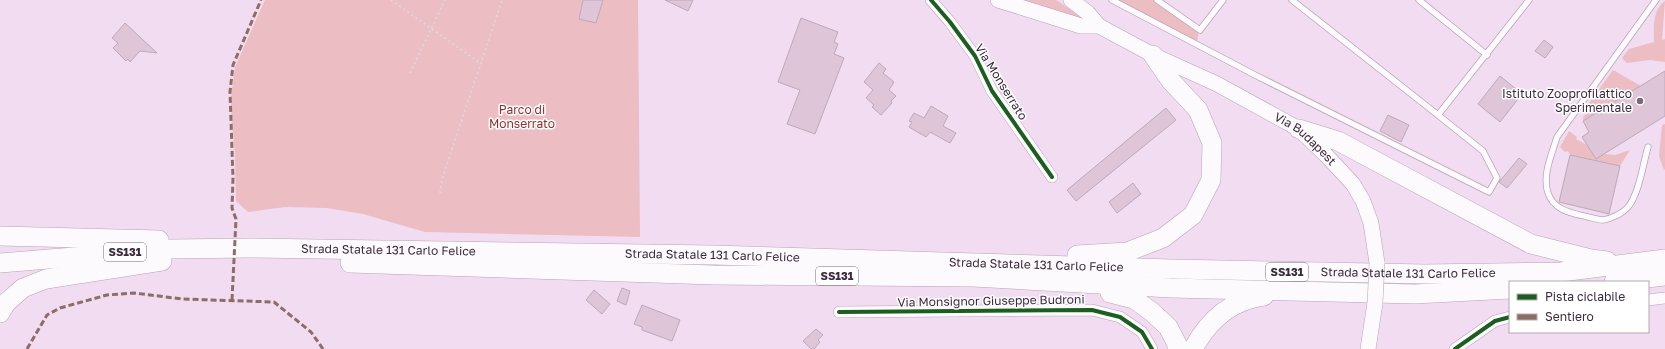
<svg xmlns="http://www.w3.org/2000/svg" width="1665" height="349" font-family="'Golos Text',sans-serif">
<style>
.green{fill:#ecbdc2}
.building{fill:#dec6d8;stroke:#bda9b8}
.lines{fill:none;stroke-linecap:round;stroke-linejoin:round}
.lane-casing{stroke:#b6a4b6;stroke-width:7}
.street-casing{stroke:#b6a4b6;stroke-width:12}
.secondary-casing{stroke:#b6a4b6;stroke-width:16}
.highway-casing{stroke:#b6a4b6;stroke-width:20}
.path{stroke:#ddd6dd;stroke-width:2;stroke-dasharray:2 3;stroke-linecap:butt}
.lane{stroke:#fdfafd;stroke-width:5.5}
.street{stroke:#fdfafd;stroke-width:11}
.secondary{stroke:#fdfafd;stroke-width:15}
.highway{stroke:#fdfafd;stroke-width:19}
.secondary-bridge-casing{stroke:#b6a4b6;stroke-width:16;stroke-linecap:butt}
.secondary-bridge{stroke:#fdfafd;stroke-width:15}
.quiet{stroke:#8d6e63;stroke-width:3;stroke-dasharray:6 3;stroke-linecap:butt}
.cycleway-casing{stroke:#fff;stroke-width:6}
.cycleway{stroke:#1b5e20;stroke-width:4}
.poi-dot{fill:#7b687c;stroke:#fff;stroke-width:1.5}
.labels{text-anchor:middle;stroke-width:3;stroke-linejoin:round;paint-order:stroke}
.shield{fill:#fff;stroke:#766976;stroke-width:1}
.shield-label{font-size:11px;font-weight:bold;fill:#3b293c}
.street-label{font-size:12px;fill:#3b293c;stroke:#fff}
.poi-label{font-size:12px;fill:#3b293c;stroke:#fff;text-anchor:end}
.park-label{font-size:12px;fill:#8b322e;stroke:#fff}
</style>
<rect width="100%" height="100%" fill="#f2dcf2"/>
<g class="green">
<path d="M 265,0 L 638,0 L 640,237 L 425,232 L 363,214 L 327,208 L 285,207 L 248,212 L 236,201 L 235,155 L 232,121 L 231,98 L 235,67 Z"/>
<path d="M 1021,0 L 1056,0 L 1086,20 Z"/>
<path d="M 1116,0 L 1155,0 L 1199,31 L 1197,42 Z"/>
<path d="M 1665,1 L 1662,40 L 1665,39 L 1665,62 L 1650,60 L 1627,63 L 1622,58 L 1629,49 L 1654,42 C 1654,28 1652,10 1665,1 Z"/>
<path d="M 1613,70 L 1641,86 L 1583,121 L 1583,117 L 1589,111 L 1586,107 Z"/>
<path d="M 1665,124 L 1665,169 L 1664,170 L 1659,156 L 1662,125 Z"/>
<path d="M 1569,131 L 1577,137 L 1576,139 L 1604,154 L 1615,155 L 1630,150 L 1620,166 L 1570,155 L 1568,151 L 1565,152 L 1560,147 Z"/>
</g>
<g class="building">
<path d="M 583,0 L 603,0 L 596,23 L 579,19 Z"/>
<path d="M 665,0 L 693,0 L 688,11 Z"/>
<path d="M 801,18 L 838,32 L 834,42 L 838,44 L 834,54 L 844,58 L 815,134 L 787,124 L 800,90 L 778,82 Z"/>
<path d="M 125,23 L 157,53 L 140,51 L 130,62 L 128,59 L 126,61 L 113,48 L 118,43 L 112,38 Z"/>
<path d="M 1544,40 L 1553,47 L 1545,58 L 1535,51 Z"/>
<path d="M 879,63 L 886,69 L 883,73 L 894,82 L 889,90 L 896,96 L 891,101 L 892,103 L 881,115 L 872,107 L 874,105 L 866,98 L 873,90 L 864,82 Z"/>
<path d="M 1665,71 L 1665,116 L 1596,159 L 1582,137 L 1589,132 L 1583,121 Z"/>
<path d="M 1500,76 L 1522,94 L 1500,122 L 1478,104 Z"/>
<path d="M 931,106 L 948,116 L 943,126 L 956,133 L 950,143 L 930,132 L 926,137 L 909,127 L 912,122 L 909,121 L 914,113 L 924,118 Z"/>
<path d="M 1166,108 L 1176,120 L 1076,201 L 1067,190 Z"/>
<path d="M 1388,115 L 1409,125 L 1401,142 L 1380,131 Z"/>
<path d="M 1570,155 L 1620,166 L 1609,214 L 1559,202 Z"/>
<path d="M 1519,158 L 1527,164 L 1507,188 L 1499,182 Z"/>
<path d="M 1133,183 L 1141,194 L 1117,213 L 1109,202 Z"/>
<path d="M 622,288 L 630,291 L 626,305 L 617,301 Z"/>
<path d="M 594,290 L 610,304 L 602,314 L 586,300 Z"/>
<path d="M 642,305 L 680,320 L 672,341 L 642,330 L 642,327 L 634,324 Z"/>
<path d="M 816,329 L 823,335 L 818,340 L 820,342 L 814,349 L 811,349 L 803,341 Z"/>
</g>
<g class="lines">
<g class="lane-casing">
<g id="lane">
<path d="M 1112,0 L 1255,75 L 1489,192 L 1497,178 L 1483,151 L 1438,115"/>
<path d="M 1157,0 L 1200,30 L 1223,0"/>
<path d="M 1292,0 L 1438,115 L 1529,0"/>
<path d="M 1419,0 L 1487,55"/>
<path d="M 1648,147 C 1643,164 1639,194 1628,207 C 1623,213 1611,219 1603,220 C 1599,220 1593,218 1588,217 C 1572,213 1554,211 1548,193 C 1542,175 1552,154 1557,137 L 1656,0"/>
</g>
</g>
<g class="street-casing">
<g id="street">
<path d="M 931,0 L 950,22 L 975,56 L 992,91 L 1052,177"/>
<path d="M 1648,300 L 1665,298"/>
<path d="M 839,312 L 1092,310 L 1120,317 L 1142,332 L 1152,349"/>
<path d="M 1455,349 L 1495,321 L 1510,317"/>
</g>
</g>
<g class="secondary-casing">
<g id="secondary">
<path id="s1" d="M 998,0 L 1081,26 L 1099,26 L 1153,55 L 1217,84 L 1299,129 L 1325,154 L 1353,184 L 1363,201 L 1371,223 L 1377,263"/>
<path d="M 1071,0 L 1088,13 L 1099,26"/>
<path d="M 1368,349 L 1375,303"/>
</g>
</g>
<g class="highway-casing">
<g id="highway">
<path d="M 1299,129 L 1338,141 L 1531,244 L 1591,259 L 1607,261"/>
<path d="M 0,236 L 159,240"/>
<path d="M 1077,255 L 1127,252 L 1163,238 L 1193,215 L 1211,180 L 1212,143 L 1198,110 L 1171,81 L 1153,55"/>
<path id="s2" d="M 0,263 L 171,249 L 250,248 L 713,255 L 1172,269 L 1425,274 L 1561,272 L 1665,259"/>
<path d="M 350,263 L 714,275 L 973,277 L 1171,288 L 1415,294 L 1510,289"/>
<path d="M 1614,282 L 1665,276"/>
<path d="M 1110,293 L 1134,299 L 1152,312 L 1168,327 L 1177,344 L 1177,349"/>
<path d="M 0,313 L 6,303 L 23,288 L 46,279 L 162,261"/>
<path d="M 1193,349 C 1208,321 1231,300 1264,296"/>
</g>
</g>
<g class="path">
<path d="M 391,0 L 480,63"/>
<path d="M 410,73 L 445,0"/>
<path d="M 440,193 L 443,176 L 502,0"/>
</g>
<use href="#lane" class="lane"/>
<use href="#street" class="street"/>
<use href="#secondary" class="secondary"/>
<use href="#highway" class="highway"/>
<g class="secondary-bridge-casing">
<path id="secondary-bridge" d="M 1375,303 L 1377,263"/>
</g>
<use href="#secondary-bridge" class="secondary-bridge"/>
<g class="quiet">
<path d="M 232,300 L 236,219 L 232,208 L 233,178 L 230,92 L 233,65 L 261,0"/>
<path d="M 27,349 L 47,315 L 60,308 L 107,295 L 134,293 L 182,299 L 274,302 L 311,332 L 323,349"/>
</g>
<g class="cycleway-casing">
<g id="cycleway">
<path d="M 931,0 L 950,22 L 975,56 L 992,91 L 1052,177"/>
<path d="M 839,312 L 1092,310 L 1120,317 L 1142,332 L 1152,349"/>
<path d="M 1455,349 L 1495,321 L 1510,317"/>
</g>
</g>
<use href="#cycleway" class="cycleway"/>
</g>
<circle class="poi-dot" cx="1640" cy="101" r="4"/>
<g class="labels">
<g class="shield">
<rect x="104" y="243" width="42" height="18" rx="3"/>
<rect x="1266" y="263" width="42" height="18" rx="3"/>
<rect x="816" y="267" width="42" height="18" rx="3"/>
</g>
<g class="shield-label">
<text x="125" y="256">SS131</text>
<text x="1287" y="276">SS131</text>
<text x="837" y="280">SS131</text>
</g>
<g class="street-label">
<text transform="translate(1001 82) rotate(58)" y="4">Via Monserrato</text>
<text dy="4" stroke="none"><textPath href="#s1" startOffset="341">Via Budapest</textPath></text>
<text dy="4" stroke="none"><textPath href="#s2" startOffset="389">Strada Statale 131 Carlo Felice</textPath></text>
<text dy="4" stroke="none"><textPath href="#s2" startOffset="713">Strada Statale 131 Carlo Felice</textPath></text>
<text dy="4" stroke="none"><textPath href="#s2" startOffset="1037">Strada Statale 131 Carlo Felice</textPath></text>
<text dy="4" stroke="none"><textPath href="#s2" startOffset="1409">Strada Statale 131 Carlo Felice</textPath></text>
<text transform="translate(991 301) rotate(-1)" y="4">Via Monsignor Giuseppe Budroni</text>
</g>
<g class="poi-label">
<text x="1632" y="98">Istituto Zooprofilattico<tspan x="1632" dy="14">Sperimentale</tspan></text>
</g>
<g class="park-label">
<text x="522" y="114">Parco di<tspan x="522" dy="14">Monserrato</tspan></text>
</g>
</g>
<rect x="1509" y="281" width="140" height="52" fill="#ffffff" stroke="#b1a9b1"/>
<rect x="1517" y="294" width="20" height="6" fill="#1b5e20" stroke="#b1a9b1"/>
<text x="1545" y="301" font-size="12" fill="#3b293c">Pista ciclabile</text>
<rect x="1517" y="314" width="20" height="6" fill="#8d6e63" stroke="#b1a9b1"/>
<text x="1545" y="321" font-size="12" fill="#3b293c">Sentiero</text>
</svg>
